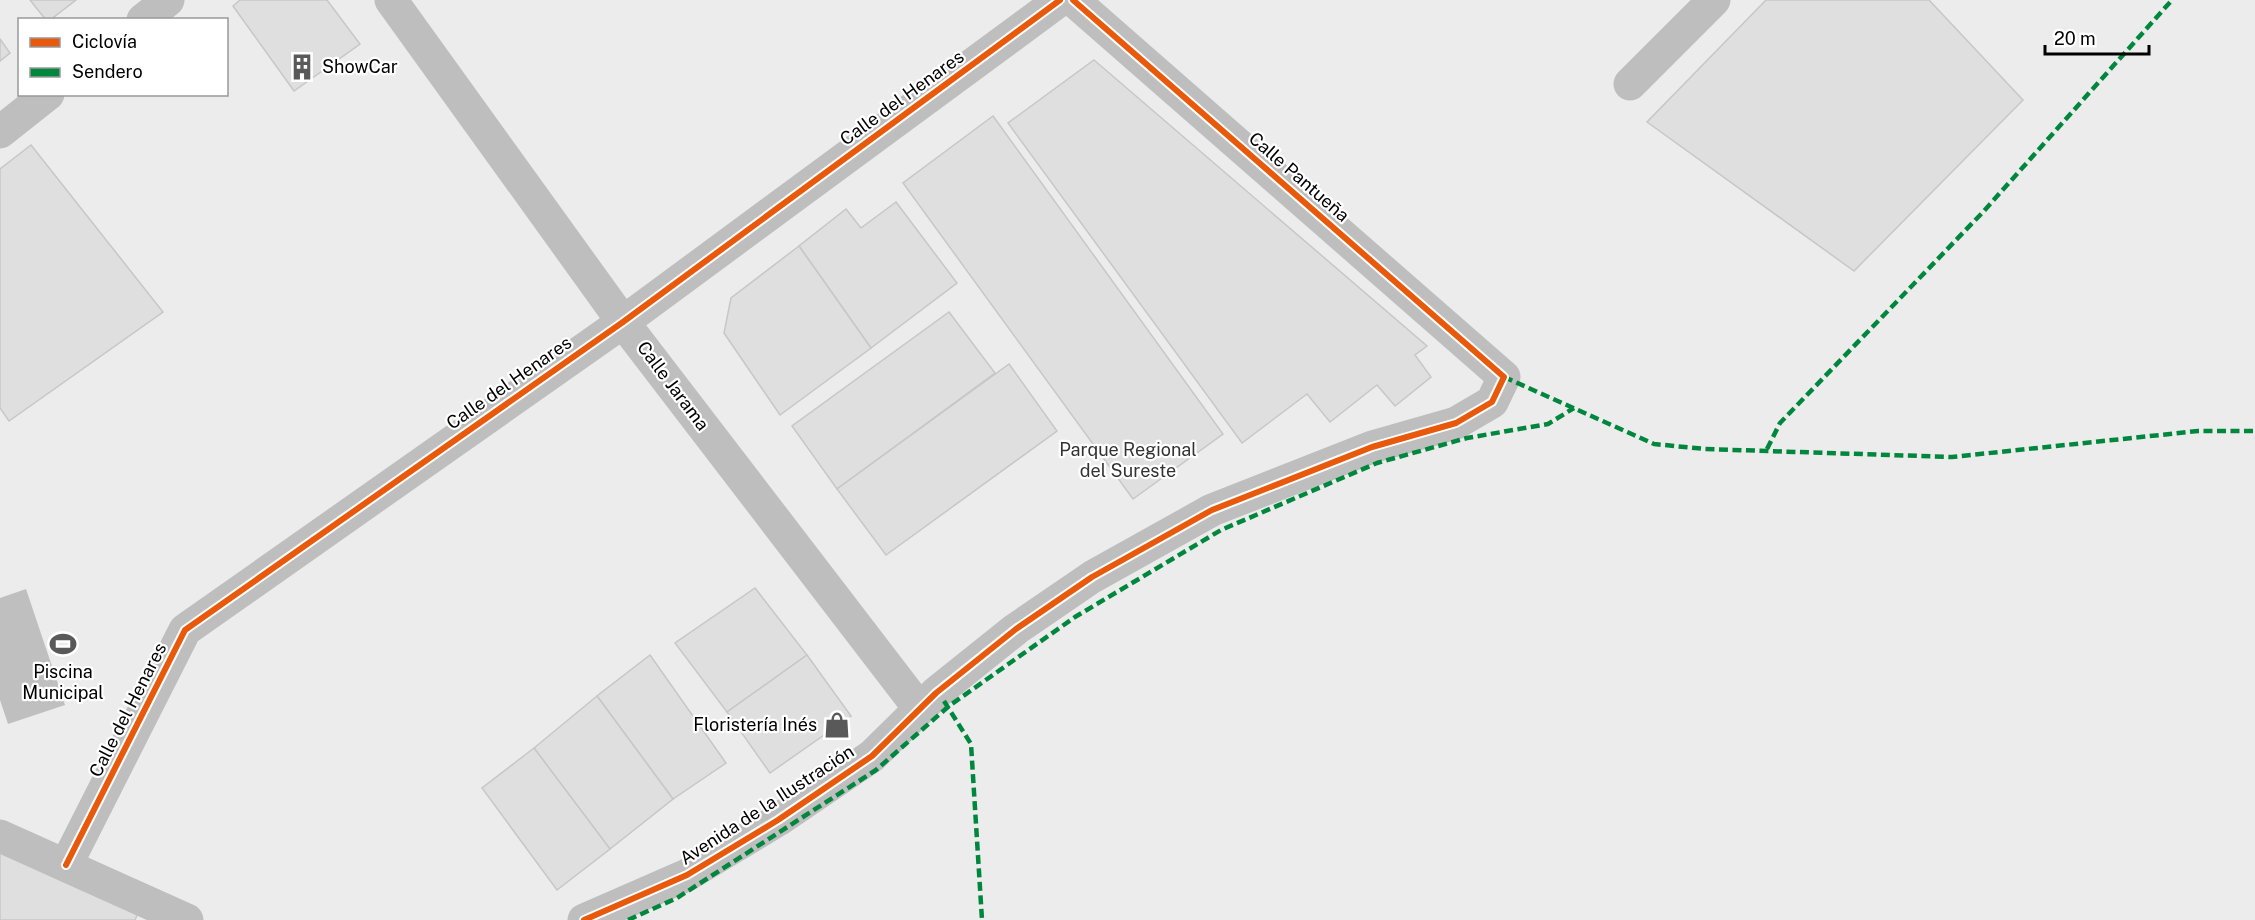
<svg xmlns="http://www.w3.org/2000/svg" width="2255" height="920" font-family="'Public Sans',sans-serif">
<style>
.green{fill:#ececec;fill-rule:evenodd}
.water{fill:#bfbfbf}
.building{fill:#dfdfdf;stroke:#c7c7c7;stroke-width:1.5}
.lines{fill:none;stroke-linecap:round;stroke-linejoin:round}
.minor{stroke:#bebebe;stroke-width:33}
.quiet{stroke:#00873e;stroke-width:4.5;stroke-dasharray:9 4.5;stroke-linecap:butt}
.cycleway-casing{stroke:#fff;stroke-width:10}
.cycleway{stroke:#e8590c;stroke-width:6}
.labels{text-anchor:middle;stroke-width:4.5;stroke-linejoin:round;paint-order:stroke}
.poi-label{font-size:18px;fill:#000;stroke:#fff;text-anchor:start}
.street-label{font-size:18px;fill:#000;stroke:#fff}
.park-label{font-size:18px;fill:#333;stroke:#fff}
</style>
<rect width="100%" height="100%" fill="#fff"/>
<path class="green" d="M 0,0 L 2255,0 L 2255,920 L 0,920 ZM 20,20 L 226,20 L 226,94 L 20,94 Z"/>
<path class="water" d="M 26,589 L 65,705 L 8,724 L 0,700 L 0,598 Z"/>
<g class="building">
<path d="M 30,0 L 76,0 L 50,20 L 46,20 Z"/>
<path d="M 240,0 L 327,0 L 360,44 L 294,91 L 233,6 Z"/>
<path d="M 1766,0 L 1929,0 L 2023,100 L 1854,271 L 1647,122 Z"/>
<path d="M 0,39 L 10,53 L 0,61 Z"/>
<path d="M 1094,60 L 1427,346 L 1415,355 L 1431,377 L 1395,406 L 1377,385 L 1330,422 L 1307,394 L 1242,443 L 1008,123 Z"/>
<path d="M 993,116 L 1223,434 L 1133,499 L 903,183 Z"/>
<path d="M 31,145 L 163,312 L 9,421 L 0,408 L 0,169 Z"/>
<path d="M 896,202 L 957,283 L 871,348 L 799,246 L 846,209 L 861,228 Z"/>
<path d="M 799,246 L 871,348 L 780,415 L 724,333 L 731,298 Z"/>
<path d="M 949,312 L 995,373 L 837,489 L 792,426 Z"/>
<path d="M 1009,364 L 1057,431 L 886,555 L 837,489 Z"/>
<path d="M 755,588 L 807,655 L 727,712 L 675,643 Z"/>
<path d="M 650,655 L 726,763 L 673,799 L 597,696 Z"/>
<path d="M 807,655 L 851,716 L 770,773 L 727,712 Z"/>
<path d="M 597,696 L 673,799 L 610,849 L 534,748 Z"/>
<path d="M 534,748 L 610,849 L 557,890 L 482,788 Z"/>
<path d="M 0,852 L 138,913 L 135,920 L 0,920 Z"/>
</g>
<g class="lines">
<g class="minor">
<path d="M 391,0 L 623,322 L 919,708"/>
<path d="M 143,20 L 168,0"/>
<path d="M 1630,84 L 1714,0"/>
<path d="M 0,132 L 48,94"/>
<path d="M 0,836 L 187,920"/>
<path d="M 66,865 L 185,630 L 623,322 L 1060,0"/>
<path d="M 584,920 L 687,875 L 778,820 L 872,756 L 936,693 L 1016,629 L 1092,577 L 1212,510 L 1372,447 L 1456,423 L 1492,402 L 1504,377 L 1073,0"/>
</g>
<g class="quiet">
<path d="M 1504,377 L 1654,444 L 1705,449 L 1952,457 L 2198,431 L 2255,431"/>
<path d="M 1767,449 L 1780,423 L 1983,212 L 2172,0"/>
<path d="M 944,701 L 971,744 L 982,920"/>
<path d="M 628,920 L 677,898 L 876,770 L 949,706 L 1075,617 L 1221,530 L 1377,463 L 1467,438 L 1548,424 L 1574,408"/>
</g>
<g class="cycleway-casing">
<g id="cycleway">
<path d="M 66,865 L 185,630 L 623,322 L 1060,0"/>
<path d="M 584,920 L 687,875 L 778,820 L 872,756 L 936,693 L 1016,629 L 1092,577 L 1212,510 L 1372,447 L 1456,423 L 1492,402 L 1504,377 L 1073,0"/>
</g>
</g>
<use href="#cycleway" class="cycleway"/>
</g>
<defs>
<g id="building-bare" transform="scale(2.07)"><path d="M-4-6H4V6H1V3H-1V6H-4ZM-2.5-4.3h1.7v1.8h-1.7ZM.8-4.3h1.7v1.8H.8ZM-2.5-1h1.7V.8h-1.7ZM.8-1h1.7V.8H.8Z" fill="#595959" stroke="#fff" stroke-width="2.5" paint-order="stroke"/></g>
<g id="stadium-bare" transform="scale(2.07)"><path d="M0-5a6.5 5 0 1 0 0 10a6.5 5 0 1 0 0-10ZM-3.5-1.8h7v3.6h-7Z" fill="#595959" stroke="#fff" stroke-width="2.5" paint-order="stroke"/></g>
<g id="shop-bare" transform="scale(2.07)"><path d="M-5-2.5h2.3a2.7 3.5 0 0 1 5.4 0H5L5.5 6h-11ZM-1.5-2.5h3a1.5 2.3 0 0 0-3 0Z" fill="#595959" stroke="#fff" stroke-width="2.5" paint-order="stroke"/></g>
</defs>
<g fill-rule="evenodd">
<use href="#building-bare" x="302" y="67"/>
<use href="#stadium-bare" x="63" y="644"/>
<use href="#shop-bare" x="837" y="725"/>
</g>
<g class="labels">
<g class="poi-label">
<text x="322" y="73">ShowCar</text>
<text x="63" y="678" text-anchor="middle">Piscina<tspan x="63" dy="21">Municipal</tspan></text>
<text x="817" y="731" text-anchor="end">Floristería Inés</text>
</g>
<g class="street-label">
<text transform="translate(902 98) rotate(-36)" y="6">Calle del Henares</text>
<text transform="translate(1299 177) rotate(41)" y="6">Calle Pantueña</text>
<text transform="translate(509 383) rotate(-35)" y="6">Calle del Henares</text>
<text transform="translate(673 386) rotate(53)" y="6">Calle Jarama</text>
<text transform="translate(128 710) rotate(-63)" y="6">Calle del Henares</text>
<text transform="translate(767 805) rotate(-33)" y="6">Avenida de la Ilustración</text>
</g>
<g class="park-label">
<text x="1128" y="456">Parque Regional<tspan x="1128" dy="21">del Sureste</tspan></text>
</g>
</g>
<rect x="18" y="18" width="210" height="78" fill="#ffffff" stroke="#999999" stroke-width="1.5"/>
<rect x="30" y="38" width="30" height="9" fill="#e8590c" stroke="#999999" stroke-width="1.5"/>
<text x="72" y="48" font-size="18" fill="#000000">Ciclovía</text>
<rect x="30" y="68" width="30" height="9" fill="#00873e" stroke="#999999" stroke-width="1.5"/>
<text x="72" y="78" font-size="18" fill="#000000">Sendero</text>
<path d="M2045 45v9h104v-9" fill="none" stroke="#000000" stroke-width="3"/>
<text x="2054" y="45" font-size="18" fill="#000000" stroke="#ffffff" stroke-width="4.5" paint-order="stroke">20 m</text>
</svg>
